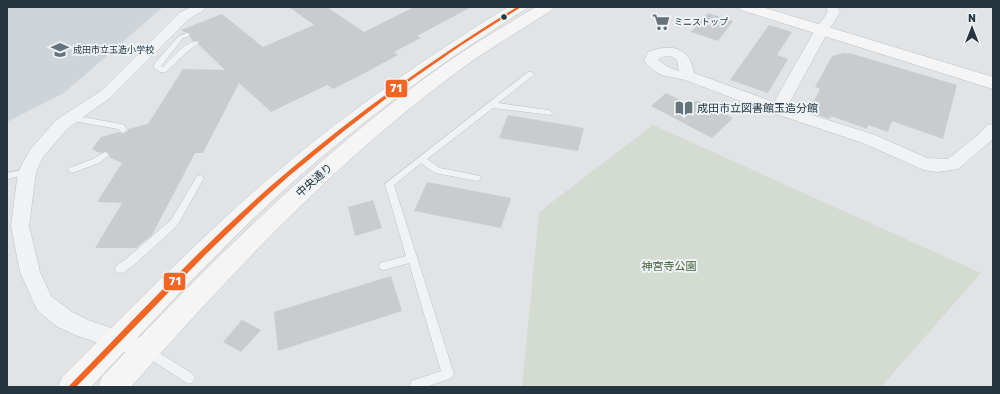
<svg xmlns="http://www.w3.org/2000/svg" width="1000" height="394" font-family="Rubik,'Noto Sans JP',sans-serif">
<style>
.built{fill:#ced5da}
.green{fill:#d4dbd0}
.building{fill:#c9ccce}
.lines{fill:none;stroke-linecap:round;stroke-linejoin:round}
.lane-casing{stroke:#bfc2c4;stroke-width:1}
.street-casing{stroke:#bfc2c4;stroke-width:1}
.secondary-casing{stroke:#bfc2c4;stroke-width:1}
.lane{fill:#f0f2f3;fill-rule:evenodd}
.street{fill:#f0f2f3;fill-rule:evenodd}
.secondary{fill:#f5f5f6;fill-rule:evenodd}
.bus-1-casing{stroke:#edf3f6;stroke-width:3}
.bus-1{fill:#f26522;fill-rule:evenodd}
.bus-dot{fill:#253641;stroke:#edf3f6;stroke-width:1.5}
.labels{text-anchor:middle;stroke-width:4;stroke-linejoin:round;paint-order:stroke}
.far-poi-label{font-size:9px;fill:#253641;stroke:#edf3f6;text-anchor:start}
.poi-label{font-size:11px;fill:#253641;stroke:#edf3f6;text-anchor:start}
.street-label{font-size:11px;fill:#253641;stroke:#edf3f6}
.park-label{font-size:11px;fill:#455f31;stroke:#edf3f6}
.line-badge{stroke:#edf3f6;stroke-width:1.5}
.badge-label{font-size:11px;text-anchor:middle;font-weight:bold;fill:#fff}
</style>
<rect width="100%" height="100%" fill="#e1e4e6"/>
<path class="built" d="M 7,7 L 163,7 L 64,93 L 7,122 Z"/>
<path class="green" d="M 653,125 L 981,273 L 881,387 L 522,387 L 539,212 Z"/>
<g class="building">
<path d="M 289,7 L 327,7 L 364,32 L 414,7 L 471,7 L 417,36 L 421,38 L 394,52 L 398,55 L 361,75 L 333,89 L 327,85 L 271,112 L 239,83 L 203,153 L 195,153 L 152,235 L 136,248 L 95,248 L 122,203 L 97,202 L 122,163 L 109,157 L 110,155 L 106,151 L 100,153 L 92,149 L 101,137 L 119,132 L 123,134 L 128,131 L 128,129 L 148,124 L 183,69 L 225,70 L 199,45 L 199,41 L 193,41 L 190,37 L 190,33 L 184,32 L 181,30 L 222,14 L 263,47 L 314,25 Z"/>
<path d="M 708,13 L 733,21 L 718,41 L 691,32 Z"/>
<path d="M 769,25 L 792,32 L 777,55 L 788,59 L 768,93 L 730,80 Z"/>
<path d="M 844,53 L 853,54 L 957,85 L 943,139 L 892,121 L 888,132 L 868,125 L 867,129 L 831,116 L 830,119 L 808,112 L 820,89 L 815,87 L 832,56 Z"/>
<path d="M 666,93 L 690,105 L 694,101 L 699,101 L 733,118 L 712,138 L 651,106 Z"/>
<path d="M 508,115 L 584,128 L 578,151 L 499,138 Z"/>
<path d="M 427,182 L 511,198 L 501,228 L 414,211 Z"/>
<path d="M 373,200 L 382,228 L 355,236 L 348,207 Z"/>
<path d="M 391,276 L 402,311 L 278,351 L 274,312 Z"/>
<path d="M 242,320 L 261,330 L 241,352 L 223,342 Z"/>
</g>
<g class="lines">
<g class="lane-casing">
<g id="lane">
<path d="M 187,33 L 189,34 L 189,36 L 183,38 L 161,66 L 163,67 L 165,65 C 173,58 186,40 198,42 L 198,44 L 189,50 L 166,72 L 160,72 L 154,68 L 154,64 L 179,36 Z"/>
<path d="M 528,72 L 531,72 L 535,74 L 498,103 L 548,110 L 551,111 L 552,113 L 551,115 L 493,108 L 427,159 L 440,168 L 480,176 L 481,178 L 480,180 L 477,181 L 435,173 L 421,163 L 394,185 L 454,374 L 452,378 L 426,387 L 410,387 L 411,381 L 441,371 L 409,263 L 384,270 L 380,269 L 379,266 L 380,263 L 406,256 L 385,184 Z"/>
<path d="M 71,115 L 121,124 L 124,125 L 127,130 L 123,133 L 118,129 L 68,120 L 67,118 Z"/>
<path d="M 105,152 L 109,155 L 99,163 L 72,173 L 68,170 L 69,168 L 93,159 Z"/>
<path d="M 27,169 L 31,172 L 30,174 L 7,179 L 7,173 Z"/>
<path d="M 200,175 L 204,178 L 177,226 L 134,265 L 124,272 L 120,273 L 116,272 L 115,269 L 116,266 L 126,259 L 171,220 L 197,176 Z"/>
<path d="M 148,346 L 193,374 L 195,378 L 193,382 L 189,384 L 185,382 L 144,355 L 142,351 L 144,347 Z"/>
</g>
</g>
<g class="street-casing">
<g id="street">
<path d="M 191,7 L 206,7 L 204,10 L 189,19 L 111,97 L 68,128 L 43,157 L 36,172 L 29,226 L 40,272 L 51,296 L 72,312 L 88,320 L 153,342 L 156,349 L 153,356 L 145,359 L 75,335 L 56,326 L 37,310 L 20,272 L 11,226 L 18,172 L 30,150 L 56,120 L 101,91 L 179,13 Z"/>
<path d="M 826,7 L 838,7 L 840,12 L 829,30 L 787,107 L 875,135 L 927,158 L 948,159 L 978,135 L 987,125 L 993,124 L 993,139 L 958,169 L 937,172 L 924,170 L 863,143 L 773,113 L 685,80 L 662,75 L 653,70 L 644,61 L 648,52 C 671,43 690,47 694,73 L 774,102 L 815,30 L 828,12 ZM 671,56 L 677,60 L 679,71 L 668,67 L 658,60 L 661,57 Z"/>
</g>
</g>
<g class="secondary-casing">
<g id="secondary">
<path d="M 508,7 L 527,7 L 524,10 C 443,61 366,117 294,181 C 222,245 157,317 91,387 L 58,387 L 62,377 C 133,307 202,235 279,170 C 350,110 428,56 508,7 Z"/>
<path d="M 536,7 L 555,7 L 552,10 C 521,30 488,49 458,71 C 336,161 231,273 131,387 L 98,387 L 102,377 C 208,264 319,153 446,63 C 475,43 506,25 536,7 Z"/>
<path d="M 738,7 L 762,7 L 993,77 L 993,89 L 741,10 Z"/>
</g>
</g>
<use href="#lane" class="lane"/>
<use href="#street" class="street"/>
<use href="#secondary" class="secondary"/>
<g class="bus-1-casing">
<path id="bus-1" d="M 517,7 L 521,7 L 460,46 L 401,87 L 344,131 L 289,176 L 261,201 L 206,254 L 76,387 L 69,387 L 70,385 C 140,313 209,238 286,173 C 358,112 436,57 517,7 Z"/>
</g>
<use href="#bus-1" class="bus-1"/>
</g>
<defs>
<g id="supermarket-bare" transform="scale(1.38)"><path d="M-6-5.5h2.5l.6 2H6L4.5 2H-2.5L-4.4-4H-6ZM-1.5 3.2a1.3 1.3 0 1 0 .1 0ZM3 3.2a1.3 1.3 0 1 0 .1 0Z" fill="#67737b" stroke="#edf3f6" stroke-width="2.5" paint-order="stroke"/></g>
<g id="school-bare" transform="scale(1.38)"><path d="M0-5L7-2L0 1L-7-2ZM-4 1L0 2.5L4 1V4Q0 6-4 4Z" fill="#67737b" stroke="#edf3f6" stroke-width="2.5" paint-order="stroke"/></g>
<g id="library-bare" transform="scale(1.38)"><path d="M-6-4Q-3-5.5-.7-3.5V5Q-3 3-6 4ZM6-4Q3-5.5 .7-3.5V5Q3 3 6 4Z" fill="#67737b" stroke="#edf3f6" stroke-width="2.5" paint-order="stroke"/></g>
</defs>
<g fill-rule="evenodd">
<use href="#supermarket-bare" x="661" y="22"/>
<use href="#school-bare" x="60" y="50"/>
<use href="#library-bare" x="684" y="108"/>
</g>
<circle class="bus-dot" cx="504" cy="17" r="3.5"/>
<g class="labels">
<g class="far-poi-label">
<text x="674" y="25">ミニストップ</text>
<text x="73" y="53">成田市立玉造小学校</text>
</g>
<g class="poi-label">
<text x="697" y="112">成田市立図書館玉造分館</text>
</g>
<g class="street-label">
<text transform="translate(314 180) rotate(-41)" y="4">中央通り</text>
</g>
<g class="park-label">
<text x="669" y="270">神宮寺公園</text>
</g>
</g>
<g class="line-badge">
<rect x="385" y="79" width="23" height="19" rx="4" fill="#f26522"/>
<rect x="163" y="272" width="23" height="19" rx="4" fill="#f26522"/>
</g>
<g class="badge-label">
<text x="396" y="92">71</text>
<text x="175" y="285">71</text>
</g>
<rect width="1000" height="394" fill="none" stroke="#253641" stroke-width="16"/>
<g transform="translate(972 28)" stroke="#edf3f6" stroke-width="3" paint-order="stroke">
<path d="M0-3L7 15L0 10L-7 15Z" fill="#253641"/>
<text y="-6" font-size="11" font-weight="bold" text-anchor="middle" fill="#253641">N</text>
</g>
</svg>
